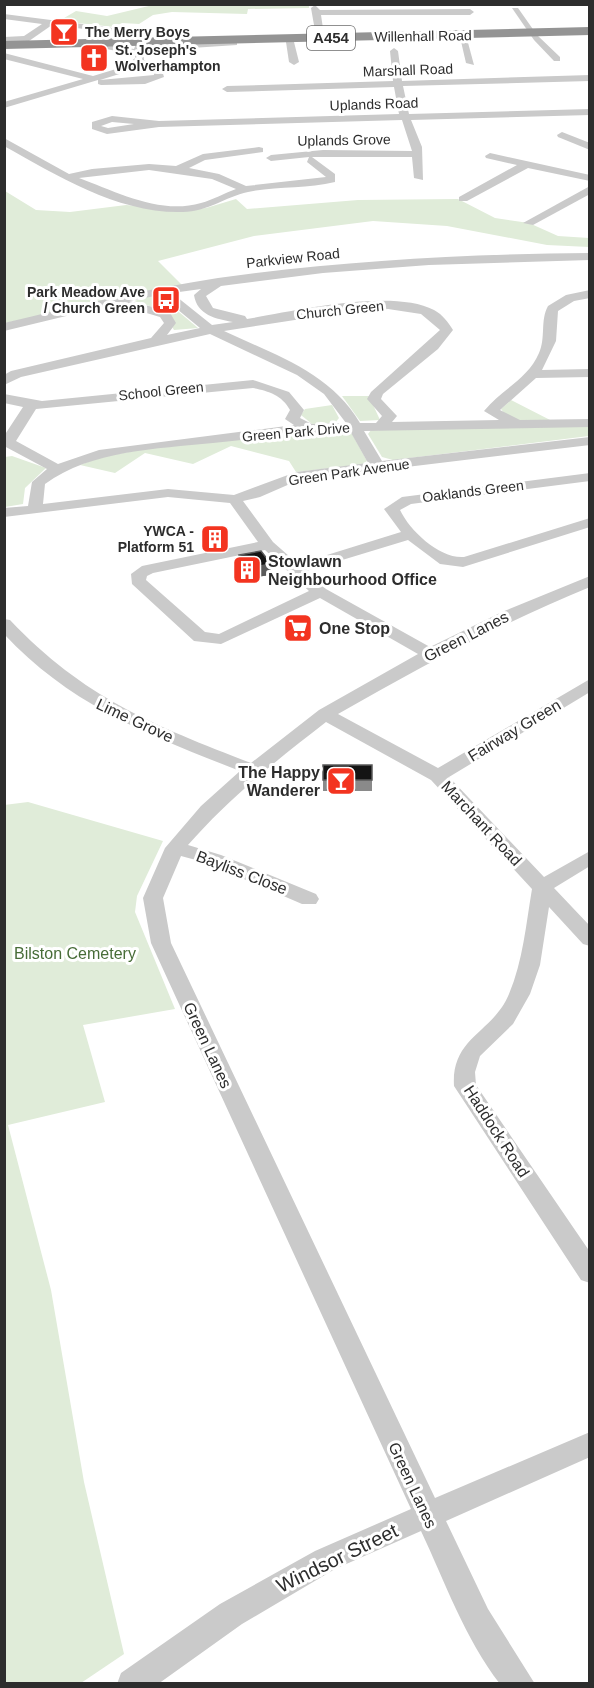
<svg xmlns="http://www.w3.org/2000/svg" width="594" height="1688" font-family="Arial,sans-serif">
<style>
.green{fill:#e0ecd9}
.lines{fill:none;stroke-linecap:round;stroke-linejoin:round}
.minor{fill:#cacaca;fill-rule:evenodd}
.highway{fill:#949494;fill-rule:evenodd}
.wall{fill:#8a8a8a}
.shaded-wall{fill:#5a5a5a}
.building{fill:#141414;stroke:#5a5a5a;stroke-width:1.5}
.labels{text-anchor:middle;stroke-width:6;stroke-linejoin:round;paint-order:stroke}
.far-poi-label{font-size:14px;font-weight:bold;fill:#2d2d2d;stroke:#fff;text-anchor:start}
.far-street-label{font-size:14px;fill:#2d2d2d;stroke:#fff}
.shield{fill:#fff;stroke:#6c6c6c;stroke-width:1.5}
.shield-label{font-size:15px;font-weight:bold;fill:#2d2d2d}
.poi-label{font-size:16px;font-weight:bold;fill:#2d2d2d;stroke:#fff;text-anchor:start}
.street-label{font-size:16px;fill:#2d2d2d;stroke:#fff}
.park-label{font-size:16px;fill:#476c37;stroke:#fff}
.near-street-label{font-size:20px;fill:#2d2d2d;stroke:#fff}
</style>
<rect width="100%" height="100%" fill="#fff"/>
<g class="green">
<path d="M 153,5 L 309,4 L 309,8 L 248,9 L 247,14 L 172,12 L 153,15 L 139,24 L 122,23 L 114,27 L 59,21 L 76,11 L 107,16 Z"/>
<path d="M 5,191 L 36,210 L 70,212 L 126,205 L 182,210 L 206,208 L 236,199 L 247,209 L 358,200 L 458,199 L 495,218 L 529,223 L 558,236 L 589,238 L 589,247 L 547,245 L 447,226 L 373,221 L 254,236 L 158,261 L 183,286 L 5,323 Z"/>
<path d="M 154,295 L 161,297 L 198,328 L 174,330 L 162,310 L 134,301 Z"/>
<path d="M 342,396 L 369,396 L 380,420 L 360,421 Z"/>
<path d="M 511,400 L 554,422 C 537,421 512,425 501,409 Z"/>
<path d="M 332,405 L 339,418 L 335,423 L 312,424 L 301,415 L 305,409 Z"/>
<path d="M 590,426 L 589,436 L 393,460 L 382,457 L 368,434 L 371,430 Z"/>
<path d="M 339,430 L 352,434 L 367,461 L 364,464 L 296,472 L 289,461 L 231,446 L 193,464 L 145,453 L 115,473 L 80,465 L 101,457 L 162,446 Z"/>
<path d="M 12,456 L 46,468 L 25,488 L 23,504 L 5,507 L 5,457 Z"/>
<path d="M 28,802 L 163,841 L 137,896 L 135,912 L 175,1009 L 83,1025 L 105,1102 L 8,1125 L 51,1290 L 84,1482 L 124,1654 L 81,1683 L 5,1683 L 4,805 Z"/>
</g>
<g class="lines">
<g class="minor">
<path d="M 315,5 L 320,10 L 470,9 L 474,12 L 470,15 L 321,15 L 325,42 L 321,45 L 317,42 L 311,8 Z"/>
<path d="M 512,8 L 518,8 L 537,35 L 560,57 L 560,61 L 554,61 L 534,40 Z"/>
<path d="M 4,14 L 129,30 L 141,35 L 145,44 L 143,47 L 144,60 L 160,64 L 164,77 L 145,84 L 101,85 L 98,84 L 98,80 L 4,108 L 4,102 L 83,79 L 4,59 L 4,53 L 93,76 L 126,66 L 135,58 L 135,55 L 97,47 L 97,43 L 134,49 L 136,44 L 134,39 L 124,34 L 52,25 L 29,41 L 4,43 L 4,37 L 24,36 L 42,24 L 4,19 ZM 145,66 L 153,68 L 154,75 L 100,80 Z"/>
<path d="M 460,37 L 467,39 L 474,65 L 466,63 Z"/>
<path d="M 290,39 L 294,42 L 299,62 L 294,65 L 289,62 L 286,42 Z"/>
<path d="M 234,40 L 237,41 L 237,45 L 161,50 L 148,55 L 144,52 L 159,44 Z"/>
<path d="M 394,48 L 398,51 L 402,81 L 590,75 L 590,81 L 403,86 L 409,114 L 590,109 L 590,115 L 411,120 L 422,147 L 423,180 L 414,178 L 412,157 L 312,157 L 335,174 L 335,182 C 307,189 276,186 248,192 C 225,197 207,212 183,212 C 119,214 58,176 4,146 L 4,138 L 69,174 L 92,169 L 149,164 L 176,166 L 203,154 L 259,147 L 263,148 L 263,152 L 205,160 L 189,168 L 219,174 L 246,186 L 326,177 L 307,162 L 309,157 L 271,161 L 266,158 L 271,155 L 323,150 L 412,151 L 402,120 L 159,127 L 107,134 L 92,129 L 92,122 L 112,116 L 159,121 L 399,114 L 394,87 L 227,92 L 222,89 L 227,86 L 393,81 L 390,51 ZM 112,122 L 134,124 L 108,128 L 101,126 ZM 149,170 L 212,179 L 236,189 C 224,193 213,200 201,203 C 160,215 117,192 79,178 Z"/>
<path d="M 562,132 L 590,143 L 590,150 L 558,137 L 557,135 Z"/>
<path d="M 490,153 L 590,175 L 590,181 L 528,168 L 467,201 L 459,201 L 459,197 L 517,165 L 486,158 L 485,156 Z"/>
<path d="M 590,186 L 590,194 L 533,225 L 523,223 Z"/>
<path d="M 590,253 L 590,260 L 429,265 L 323,273 L 221,286 L 206,296 L 213,308 L 245,316 L 247,319 C 294,311 392,288 434,310 C 443,315 448,322 453,330 L 438,349 L 383,394 L 381,399 L 397,416 L 392,422 L 499,420 L 484,411 C 501,390 528,379 539,353 C 546,338 540,320 548,306 L 566,295 L 590,290 L 590,298 L 574,301 L 558,311 L 556,341 L 542,370 L 590,369 L 590,377 L 536,378 L 500,410 L 520,420 L 590,419 L 590,427 L 364,431 L 382,461 L 590,437 L 590,445 L 299,480 L 260,497 L 243,501 L 273,542 L 298,564 L 401,532 L 384,509 L 402,497 L 590,473 L 590,481 L 411,504 L 400,510 C 410,531 440,559 464,557 L 590,518 L 590,527 L 463,567 L 440,564 L 408,540 L 306,571 L 326,589 L 430,647 L 502,612 L 590,576 L 590,587 C 502,623 420,667 338,714 L 438,768 L 590,679 L 590,692 L 449,777 L 544,877 L 590,851 L 590,866 L 554,888 L 590,926 L 590,946 L 583,944 L 549,907 L 540,965 L 530,994 L 513,1024 L 480,1056 L 475,1072 L 476,1085 L 590,1252 L 590,1283 L 581,1280 L 454,1086 C 451,1037 493,1033 509,994 C 523,961 526,924 532,889 L 431,780 L 326,722 C 277,760 229,798 188,845 L 221,855 L 316,894 L 319,899 L 316,904 L 302,904 L 207,863 L 181,856 L 163,898 L 171,943 L 435,1498 L 590,1432 L 590,1457 L 446,1521 L 488,1609 L 535,1684 L 500,1684 C 465,1639 445,1582 421,1531 L 335,1569 L 242,1624 L 158,1684 L 117,1684 L 121,1673 L 220,1604 L 315,1551 L 411,1509 L 151,943 L 143,898 L 165,848 L 201,806 L 240,771 C 151,736 71,706 4,634 L 4,619 L 10,620 C 84,698 153,725 251,763 L 319,710 L 418,654 L 320,598 L 221,644 L 194,641 L 132,584 L 131,574 L 142,566 L 258,542 L 230,503 L 168,497 L 4,517 L 4,508 L 28,506 L 32,482 L 47,469 L 4,446 L 4,436 L 23,407 L 4,403 L 4,394 L 42,401 L 253,380 L 289,392 L 304,410 L 300,418 L 312,424 L 346,423 L 324,394 L 297,375 L 210,334 L 21,377 L 4,385 L 4,375 L 11,371 L 151,338 L 164,323 L 160,317 L 116,304 L 4,331 L 4,323 C 75,306 146,289 218,278 C 341,261 465,254 590,253 ZM 201,289 L 194,295 C 197,315 216,319 233,322 L 212,325 L 172,293 ZM 160,295 L 200,328 L 167,335 L 176,323 L 169,311 L 129,301 ZM 388,309 L 421,314 L 440,330 L 371,392 L 367,399 L 382,416 L 376,423 L 360,423 C 330,372 275,355 224,331 L 347,312 ZM 253,388 C 268,391 282,395 290,410 L 285,419 L 294,425 L 99,450 L 58,464 L 16,441 L 36,409 ZM 350,431 L 368,463 L 296,472 L 234,495 L 168,489 L 43,504 L 45,484 C 92,450 156,449 213,443 C 259,438 304,432 350,431 ZM 265,550 L 309,591 L 219,634 L 205,632 L 146,580 L 147,576 L 153,573 Z"/>
</g>
<path class="highway" d="M 590,27 L 590,35 L 4,49 L 4,41 Z"/>
</g>
<g class="wall">
<path d="M 239,555 L 271,575 L 248,578 L 239,565 Z"/>
<path d="M 323,765 L 372,780 L 372,791 L 323,791 Z"/>
</g>
<path class="shaded-wall" d="M 271,564 L 271,575 L 248,578 L 248,568 Z"/>
<g class="building">
<path d="M 261,551 L 271,564 L 248,568 L 239,555 Z"/>
<rect x="323" y="765" width="49" height="15"/>
</g>
<defs>
<g id="bar-square" transform="scale(1.5)"><rect x="-9" y="-9" width="18" height="18" rx="4" fill="#f33420" stroke="#fff"/><path d="M-6-5H6L.8 .8V4.5H3.5V6h-7V4.5H-.8V.8Z" fill="#fff"/></g>
<g id="church-square" transform="scale(1.5)"><rect x="-9" y="-9" width="18" height="18" rx="4" fill="#f33420" stroke="#fff"/><path d="M-1.2-6h2.4v3.5h3.3v2.4h-3.3V6h-2.4V-.1h-3.3v-2.4h3.3Z" fill="#fff"/></g>
<g id="bus-square" transform="scale(1.5)"><rect x="-9" y="-9" width="18" height="18" rx="4" fill="#f33420" stroke="#fff"/><path d="M-5-6H5V4H4V6H2V4H-2V6H-4V4H-5ZM-3.5-4V0h7V-4ZM-3.5 1.2v1.5H-2V1.2ZM2 1.2v1.5H3.5V1.2Z" fill="#fff"/></g>
<g id="building-square" transform="scale(1.5)"><rect x="-9" y="-9" width="18" height="18" rx="4" fill="#f33420" stroke="#fff"/><path d="M-4-6H4V6H1V3H-1V6H-4ZM-2.5-4.3h1.7v1.8h-1.7ZM.8-4.3h1.7v1.8H.8ZM-2.5-1h1.7V.8h-1.7ZM.8-1h1.7V.8H.8Z" fill="#fff"/></g>
<g id="supermarket-square" transform="scale(1.5)"><rect x="-9" y="-9" width="18" height="18" rx="4" fill="#f33420" stroke="#fff"/><path d="M-6-5.5h2.5l.6 2H6L4.5 2H-2.5L-4.4-4H-6ZM-1.5 3.2a1.3 1.3 0 1 0 .1 0ZM3 3.2a1.3 1.3 0 1 0 .1 0Z" fill="#fff"/></g>
</defs>
<g fill-rule="evenodd">
<use href="#bar-square" x="64" y="32"/>
<use href="#church-square" x="94" y="58"/>
<use href="#bus-square" x="166" y="300"/>
<use href="#building-square" x="215" y="539"/>
<use href="#building-square" x="247" y="570"/>
<use href="#supermarket-square" x="298" y="628"/>
<use href="#bar-square" x="341" y="781"/>
</g>
<g class="labels">
<g class="far-poi-label">
<text x="85" y="37">The Merry Boys</text>
<text x="115" y="55">St. Joseph's<tspan x="115" dy="16">Wolverhampton</tspan></text>
<text x="145" y="297" text-anchor="end">Park Meadow Ave<tspan x="145" dy="16">/ Church Green</tspan></text>
<text x="194" y="536" text-anchor="end">YWCA -<tspan x="194" dy="16">Platform 51</tspan></text>
</g>
<g class="far-street-label">
<text transform="translate(423 36) rotate(-1)" y="5">Willenhall Road</text>
<text transform="translate(408 70) rotate(-2)" y="5">Marshall Road</text>
<text transform="translate(374 104) rotate(-2)" y="5">Uplands Road</text>
<text transform="translate(344 140) rotate(-1)" y="5">Uplands Grove</text>
<text transform="translate(293 258) rotate(-6)" y="5">Parkview Road</text>
<text transform="translate(340 310) rotate(-6)" y="5">Church Green</text>
<text transform="translate(161 391) rotate(-6)" y="5">School Green</text>
<text transform="translate(296 432) rotate(-5)" y="5">Green Park Drive</text>
<text transform="translate(349 472) rotate(-8)" y="5">Green Park Avenue</text>
<text transform="translate(473 491) rotate(-7)" y="5">Oaklands Green</text>
</g>
<rect class="shield" x="307" y="26" width="48" height="24" rx="4.5"/>
<g class="shield-label">
<text x="331" y="43">A454</text>
</g>
<g class="poi-label">
<text x="268" y="567">Stowlawn<tspan x="268" dy="18">Neighbourhood Office</tspan></text>
<text x="319" y="634">One Stop</text>
<text x="320" y="778" text-anchor="end">The Happy<tspan x="320" dy="18">Wanderer</tspan></text>
</g>
<g class="street-label">
<text transform="translate(466 636) rotate(-27)" y="6">Green Lanes</text>
<text transform="translate(135 720) rotate(25)" y="6">Lime Grove</text>
<text transform="translate(514 730) rotate(-31)" y="6">Fairway Green</text>
<text transform="translate(482 823) rotate(47)" y="6">Marchant Road</text>
<text transform="translate(242 872) rotate(21)" y="6">Bayliss Close</text>
<text transform="translate(208 1045) rotate(65)" y="6">Green Lanes</text>
<text transform="translate(497 1131) rotate(57)" y="6">Haddock Road</text>
<text transform="translate(413 1485) rotate(65)" y="6">Green Lanes</text>
</g>
<g class="park-label">
<text x="75" y="959">Bilston Cemetery</text>
</g>
<g class="near-street-label">
<text transform="translate(337 1558) rotate(-26)" y="7">Windsor Street</text>
</g>
</g>
<rect width="594" height="1688" fill="none" stroke="#2d2d2d" stroke-width="12"/>
</svg>
